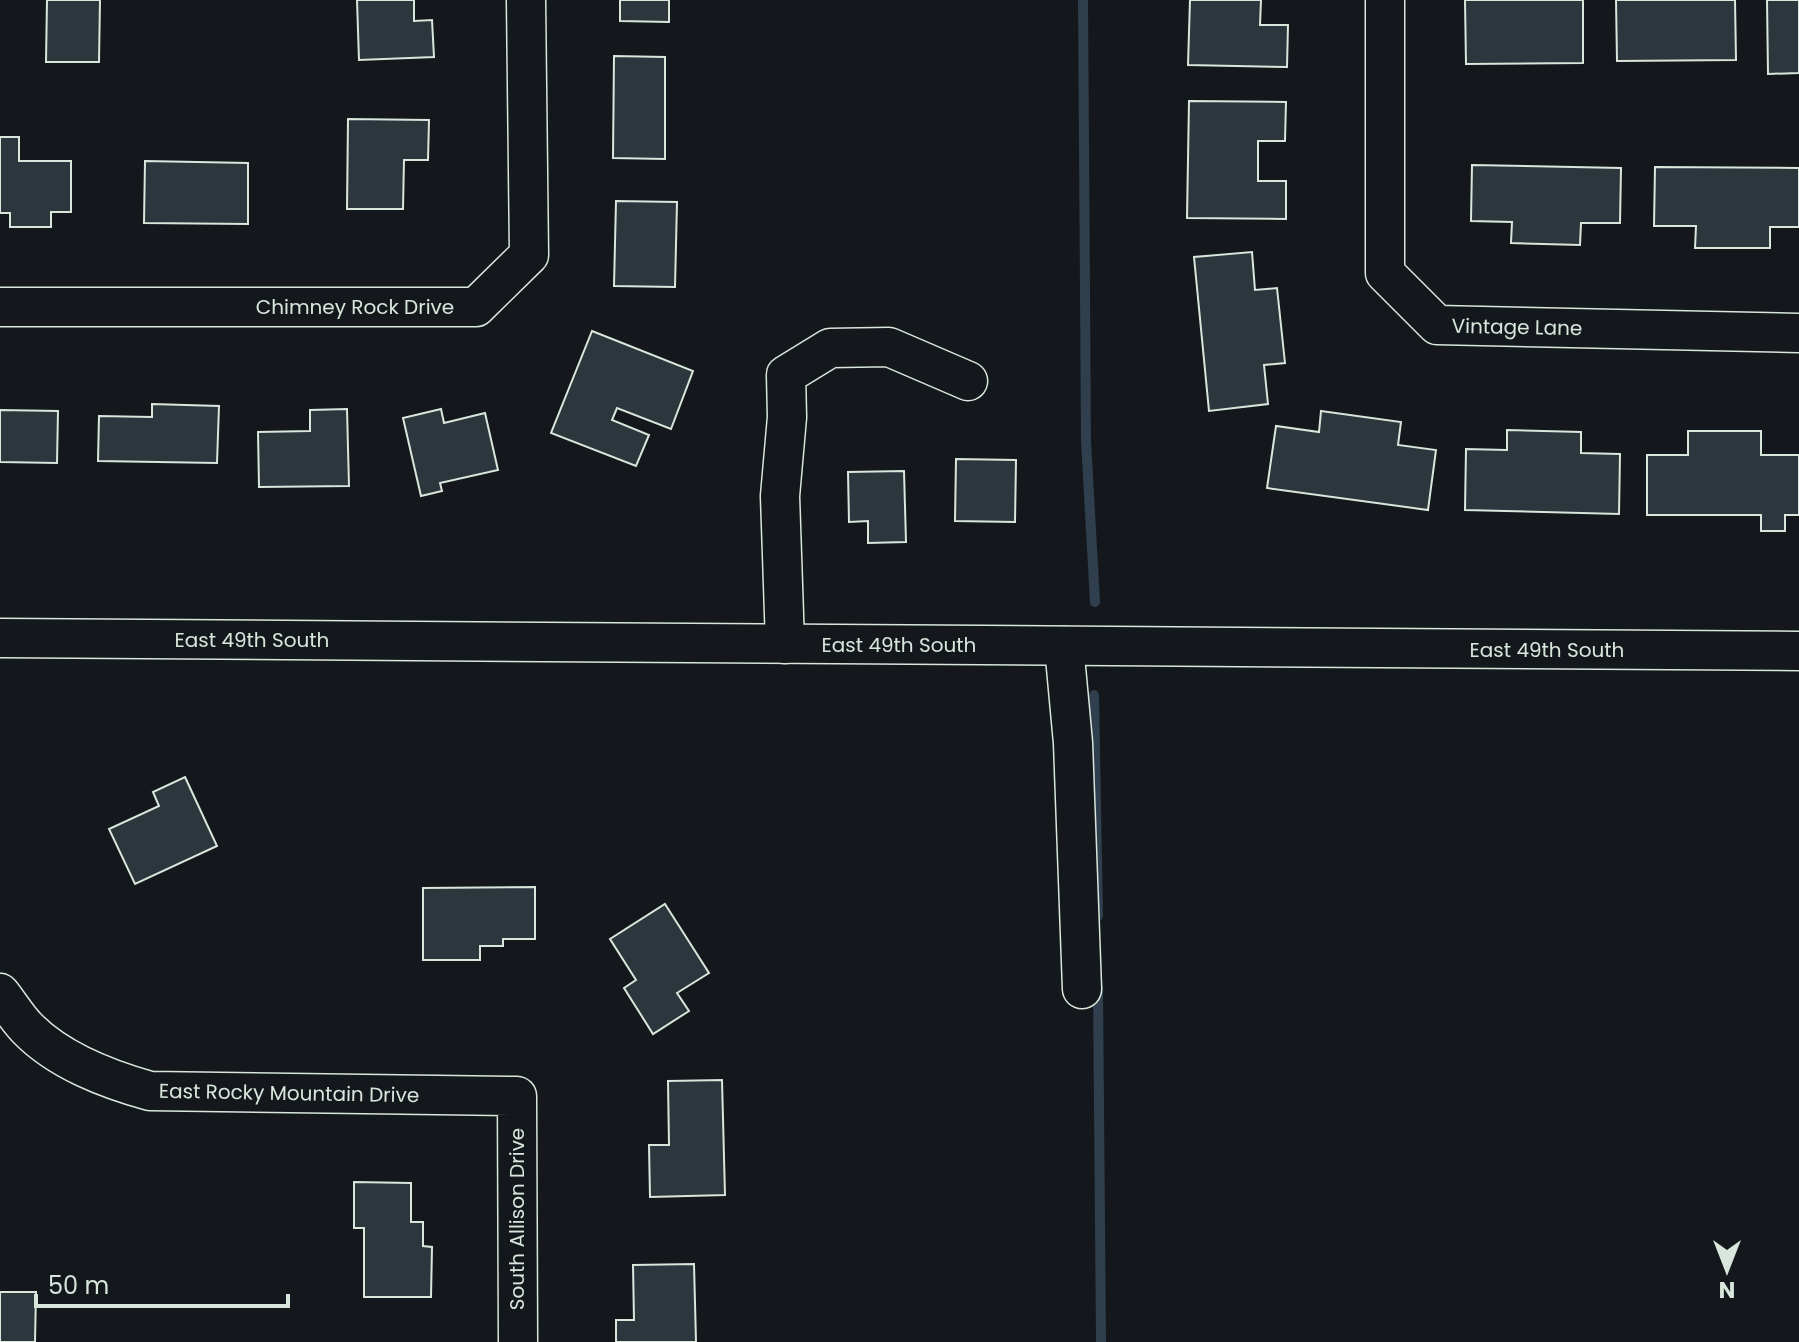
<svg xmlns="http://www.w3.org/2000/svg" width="1799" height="1342" font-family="Poppins,sans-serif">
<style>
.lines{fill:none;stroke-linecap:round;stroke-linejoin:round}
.stream{stroke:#2f3f4d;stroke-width:10}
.building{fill:#2c363c;stroke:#d8e6dc;stroke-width:2}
.minor-casing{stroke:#d8e6dc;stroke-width:41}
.minor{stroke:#14181c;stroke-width:38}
.labels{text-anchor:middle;stroke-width:6;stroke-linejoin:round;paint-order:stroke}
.street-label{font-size:20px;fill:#d8e6dc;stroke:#14181c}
</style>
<rect width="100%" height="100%" fill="#14181c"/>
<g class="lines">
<g class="stream">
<path d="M 1083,0 L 1086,441 L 1095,602"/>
<path d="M 1094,695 L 1098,916"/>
<path d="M 1098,988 L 1101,1342"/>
</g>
</g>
<g class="building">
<path d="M 47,0 L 100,0 L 99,62 L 46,62 Z"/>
<path d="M 357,0 L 414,0 L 414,21 L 432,20 L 434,57 L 359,60 Z"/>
<path d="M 620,0 L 669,0 L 669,22 L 620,21 Z"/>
<path d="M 1190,0 L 1261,0 L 1260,25 L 1288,25 L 1287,67 L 1188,65 Z"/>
<path d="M 1465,0 L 1583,0 L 1583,63 L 1466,64 Z"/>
<path d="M 1616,0 L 1735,0 L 1736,60 L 1617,61 Z"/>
<path d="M 1767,0 L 1799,0 L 1799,73 L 1768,74 Z"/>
<path d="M 614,56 L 665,57 L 665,159 L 613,158 Z"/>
<path d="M 1189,101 L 1286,102 L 1285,141 L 1258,141 L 1258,181 L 1286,181 L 1286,219 L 1187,218 Z"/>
<path d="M 348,119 L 429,120 L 428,160 L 404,160 L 403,209 L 347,209 Z"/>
<path d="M 0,137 L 19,137 L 19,161 L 71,161 L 71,212 L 51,212 L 51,227 L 10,227 L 10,213 L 0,213 Z"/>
<path d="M 145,161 L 248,163 L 248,224 L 144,223 Z"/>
<path d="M 1472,165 L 1621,168 L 1620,223 L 1581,223 L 1580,245 L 1511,243 L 1512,222 L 1471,221 Z"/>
<path d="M 1655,167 L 1799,168 L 1799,227 L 1770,227 L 1770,248 L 1695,248 L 1696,226 L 1654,226 Z"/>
<path d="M 616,201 L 677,202 L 675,287 L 614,286 Z"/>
<path d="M 1252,252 L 1255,290 L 1277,288 L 1285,363 L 1264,365 L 1268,404 L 1209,411 L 1194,257 Z"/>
<path d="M 592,331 L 693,371 L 671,429 L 617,408 L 612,420 L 649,435 L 636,466 L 551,433 Z"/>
<path d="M 152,404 L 219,406 L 217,463 L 98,461 L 99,416 L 152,417 Z"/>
<path d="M 347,409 L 349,486 L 259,487 L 258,432 L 310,431 L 310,410 Z"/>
<path d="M 441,409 L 444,423 L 485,413 L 498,470 L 440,483 L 442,491 L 421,496 L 403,418 Z"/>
<path d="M 0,410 L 58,411 L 57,463 L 0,462 Z"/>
<path d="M 1321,411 L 1401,422 L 1398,445 L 1436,450 L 1428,510 L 1267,488 L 1276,426 L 1319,432 Z"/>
<path d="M 1507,430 L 1581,432 L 1581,453 L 1620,454 L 1619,514 L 1465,510 L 1466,449 L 1507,450 Z"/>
<path d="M 1688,431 L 1761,431 L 1761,455 L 1799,455 L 1799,515 L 1785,515 L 1785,531 L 1761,531 L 1761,515 L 1647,515 L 1647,455 L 1688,455 Z"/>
<path d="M 956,459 L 1016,460 L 1015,522 L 955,521 Z"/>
<path d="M 904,471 L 906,542 L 868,543 L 868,521 L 849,522 L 848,472 Z"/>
<path d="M 185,777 L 217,846 L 135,884 L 109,829 L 159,806 L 153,792 Z"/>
<path d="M 535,887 L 535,939 L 503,939 L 503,946 L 480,946 L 480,960 L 423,960 L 423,888 Z"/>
<path d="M 665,904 L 709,973 L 677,993 L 689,1011 L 653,1034 L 624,988 L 636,980 L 610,939 Z"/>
<path d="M 722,1080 L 725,1195 L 650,1197 L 649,1145 L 669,1145 L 668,1081 Z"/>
<path d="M 354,1182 L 411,1183 L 411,1222 L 423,1222 L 423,1246 L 432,1247 L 431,1297 L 364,1297 L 364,1228 L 354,1228 Z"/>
<path d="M 694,1264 L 696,1342 L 616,1342 L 616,1320 L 634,1320 L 633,1265 Z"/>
<path d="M 0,1292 L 36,1292 L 35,1342 L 0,1342 Z"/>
</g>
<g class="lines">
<g class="minor-casing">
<g id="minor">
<path d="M 1385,0 L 1385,273 L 1437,325 L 1799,333"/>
<path d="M 0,307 L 476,307 L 529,255 L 526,0"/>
<path d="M 0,638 L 1799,651"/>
<path d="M 785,644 L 780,496 L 787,417 L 786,375 L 830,348 L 889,347 L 968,381"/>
<path d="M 1064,646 L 1073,743 L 1082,989"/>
<path d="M 0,993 C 9,1004 17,1018 27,1028 C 59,1061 107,1079 150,1091 L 517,1096 L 518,1342"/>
</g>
</g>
<use href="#minor" class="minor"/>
</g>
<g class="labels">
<g class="street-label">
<text x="355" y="314">Chimney Rock Drive</text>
<text transform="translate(1517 327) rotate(1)" y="7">Vintage Lane</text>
<text x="252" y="647">East 49th South</text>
<text x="899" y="652">East 49th South</text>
<text x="1547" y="657">East 49th South</text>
<text transform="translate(289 1093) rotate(1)" y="7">East Rocky Mountain Drive</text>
<text transform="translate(517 1219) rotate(-90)" y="7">South Allison Drive</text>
</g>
</g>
<g transform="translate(1727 1270) rotate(180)" stroke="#14181c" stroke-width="6" paint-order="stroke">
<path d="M0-6L14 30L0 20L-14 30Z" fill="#d8e6dc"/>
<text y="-12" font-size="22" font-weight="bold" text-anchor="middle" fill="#d8e6dc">N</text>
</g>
<path d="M36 1294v12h252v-12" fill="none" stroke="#d8e6dc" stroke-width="4"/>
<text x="48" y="1294" font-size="24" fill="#d8e6dc" stroke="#14181c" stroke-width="6" paint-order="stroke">50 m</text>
</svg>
